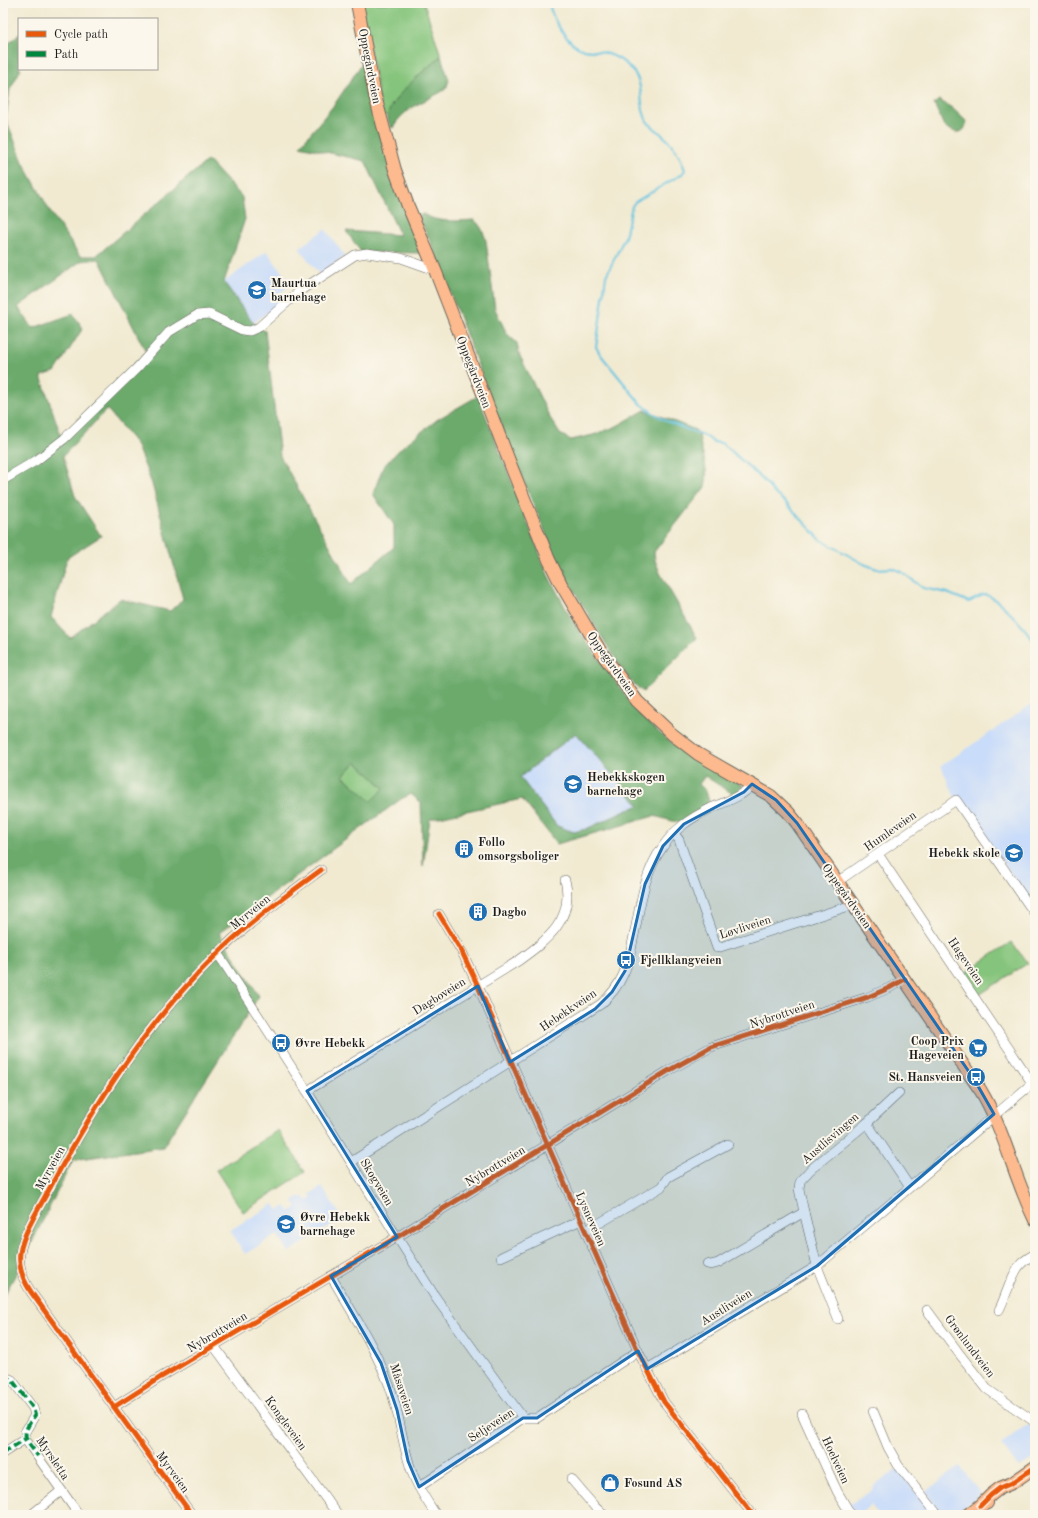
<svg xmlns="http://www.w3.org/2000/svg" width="1038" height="1518" font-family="'Old Standard TT',serif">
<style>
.built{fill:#c9dcf9}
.green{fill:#85c47c;stroke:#50704c}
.forest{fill:#6caa6c;stroke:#446344;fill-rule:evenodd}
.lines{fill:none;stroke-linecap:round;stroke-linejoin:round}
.stream{stroke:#63c3e1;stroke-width:2}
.minor-casing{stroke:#67645b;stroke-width:10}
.major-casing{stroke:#67645b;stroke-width:14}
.minor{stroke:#fff;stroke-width:9}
.major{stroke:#fcba8e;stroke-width:12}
.quiet{stroke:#00873e;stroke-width:4;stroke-dasharray:8 4;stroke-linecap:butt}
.cycleway-casing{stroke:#fbf7ec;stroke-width:8}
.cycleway{stroke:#e8590c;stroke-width:5}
.marked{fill:#1f6fb2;fill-opacity:0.2;stroke:#1f6fb2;stroke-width:3;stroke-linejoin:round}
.labels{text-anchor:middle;stroke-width:4;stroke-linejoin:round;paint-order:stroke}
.street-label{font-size:12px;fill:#1c1c1c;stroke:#fbf7ec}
.poi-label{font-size:12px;font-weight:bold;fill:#1c1c1c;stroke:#fbf7ec;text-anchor:start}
</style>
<rect width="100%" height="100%" fill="#fbf7ec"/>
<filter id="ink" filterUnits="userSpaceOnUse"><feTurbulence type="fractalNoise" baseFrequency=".025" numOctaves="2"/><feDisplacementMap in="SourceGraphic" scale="8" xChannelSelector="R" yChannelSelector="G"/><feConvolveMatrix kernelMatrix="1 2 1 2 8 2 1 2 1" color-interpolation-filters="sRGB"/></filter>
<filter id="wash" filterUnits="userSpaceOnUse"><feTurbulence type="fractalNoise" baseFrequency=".012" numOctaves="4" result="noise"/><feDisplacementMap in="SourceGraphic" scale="16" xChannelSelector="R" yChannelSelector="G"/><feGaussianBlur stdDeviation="0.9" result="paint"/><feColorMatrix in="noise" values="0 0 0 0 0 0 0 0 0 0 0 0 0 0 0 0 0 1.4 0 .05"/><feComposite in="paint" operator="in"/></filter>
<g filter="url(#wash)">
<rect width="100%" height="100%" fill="#f1ead1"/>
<g class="built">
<path d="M 325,229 L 345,256 L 320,275 L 299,248 Z"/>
<path d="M 267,251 L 291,285 L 276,296 L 281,303 L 253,323 L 224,282 Z"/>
<path d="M 1035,702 L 1035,906 L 956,800 L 941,766 Z"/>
<path d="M 576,733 L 639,805 L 586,829 L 574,832 L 557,826 L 519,777 Z"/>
<path d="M 322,1187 L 342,1218 L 289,1252 L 277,1234 L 245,1254 L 230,1230 L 274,1204 L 278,1210 L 286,1206 L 289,1212 L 297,1207 L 293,1201 L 299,1197 L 304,1197 L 308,1201 L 312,1198 L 310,1194 Z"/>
<path d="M 1028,1424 L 1035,1429 L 1035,1457 L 1019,1468 L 1001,1444 Z"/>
<path d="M 960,1466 L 980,1493 L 979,1496 L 952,1515 L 945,1515 L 940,1511 L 925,1492 Z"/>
<path d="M 898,1469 L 934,1515 L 878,1515 L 871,1505 L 858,1515 L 854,1515 L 849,1505 L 871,1491 L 876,1484 Z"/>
</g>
<g class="green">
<path d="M 361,3 L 424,3 L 441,56 L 422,72 L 392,104 L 388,116 L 382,115 Z"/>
<path d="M 356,762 L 384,788 L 371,802 L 343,776 Z"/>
<path d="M 1011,942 L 1028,963 L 979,995 L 965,973 Z"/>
<path d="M 278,1130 L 305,1172 L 243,1212 L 216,1170 Z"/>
</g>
<g class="forest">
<path d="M 19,34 L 19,69 L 21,69 L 10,89 L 6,119 L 23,162 L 51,213 L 80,256 L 96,256 L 208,160 L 242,197 L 245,219 L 224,282 L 253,323 L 265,331 L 280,456 L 351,584 L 394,547 L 394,525 L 373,494 L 383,467 L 402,447 L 438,419 L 478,396 L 548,575 L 573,622 L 596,655 L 642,718 L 668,740 L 697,761 L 744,786 L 733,794 L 705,776 L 699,784 L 706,791 L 710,805 L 680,823 L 654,816 L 557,844 L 522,799 L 430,819 L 423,867 L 421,803 L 411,794 L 401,799 L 219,933 L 259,996 L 163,1147 L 73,1160 L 17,1272 L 3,1297 L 3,48 ZM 99,259 L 146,352 L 61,436 L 41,376 L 55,372 L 83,328 L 73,314 L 33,328 L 18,307 L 81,261 ZM 107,409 L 136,444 L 152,484 L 183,599 L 170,611 L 120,599 L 70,638 L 51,617 L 67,558 L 101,536 L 75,496 L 63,456 ZM 576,733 L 639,805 L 586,829 L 574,832 L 557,826 L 520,777 ZM 356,762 L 384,788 L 371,801 L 343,776 Z"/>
<path d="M 441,56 L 449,80 L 446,89 C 429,100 402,108 393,128 L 391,127 C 389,123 387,119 388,115 C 391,97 427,68 441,56 Z"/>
<path d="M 363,62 L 422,253 L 361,252 L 346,231 L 400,235 L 365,161 L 300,146 L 334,105 Z"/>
<path d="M 939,100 L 952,108 L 966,121 C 966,137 953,133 944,126 L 934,104 Z"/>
<path d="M 423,214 C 437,223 457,221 474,220 C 481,225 484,233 486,241 L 495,309 L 507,334 L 517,343 L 519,354 L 549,416 L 560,434 L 571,440 L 593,435 L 615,427 L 645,410 L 695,430 L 699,433 C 700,452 710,468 705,487 L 654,552 L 655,560 L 660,573 L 697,638 L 643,692 L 629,679 L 608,647 L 560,567 L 509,446 L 431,243 L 419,218 L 420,215 Z"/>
</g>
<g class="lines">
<path class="stream" d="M 549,3 C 552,19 567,45 584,50 C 590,51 597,51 602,52 C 614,55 626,62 633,71 C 645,85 638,106 647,121 C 650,126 656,129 660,133 C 673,143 680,154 685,170 L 682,174 L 635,202 L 632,206 L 625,237 L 606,276 L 597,341 L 596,347 L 600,354 L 640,403 L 653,413 L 668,422 L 707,437 L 713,442 L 721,443 L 728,448 L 763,480 L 775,494 L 784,501 L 821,540 L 864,564 L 877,569 L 892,568 L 902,572 L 923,588 L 947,593 L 969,602 C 974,600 981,594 986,595 C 998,597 1030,633 1035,644"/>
</g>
</g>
<g filter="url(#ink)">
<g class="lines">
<g class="minor-casing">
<g id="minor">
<path d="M 3,480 L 37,460 L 64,439 L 137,368 L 169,332 L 197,315 L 209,314 L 242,330 L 250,331 L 259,327 L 301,290 L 355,255 L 367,253 L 401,258 L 435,270"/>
<path d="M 674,833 L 679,840 L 717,948 L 843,908 L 853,904"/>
<path d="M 878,854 L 1032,1083"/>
<path d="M 837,882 L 956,800 L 1035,914"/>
<path d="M 439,914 L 462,952 L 478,986 L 638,1351 L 664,1402 L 753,1515"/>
<path d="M 217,953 L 224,963 L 307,1091 L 397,1237 L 436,1298 L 523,1418"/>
<path d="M 307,1091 L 518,961 C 547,940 575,920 565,880"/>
<path d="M 867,1123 L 909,1186"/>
<path d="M 351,1162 L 601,1004 C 610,996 618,986 623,975 C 628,964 631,952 633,940 C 640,909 643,874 662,848 C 674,829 691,818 711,808 C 723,803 746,795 752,784"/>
<path d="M 804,1212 L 817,1266 L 838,1319"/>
<path d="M 586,1231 L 661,1187 L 668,1177 L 728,1144"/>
<path d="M 501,1257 L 581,1220"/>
<path d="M 707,1264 L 711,1265 L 718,1263 L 804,1212 L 799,1189 L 800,1181 L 810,1170 L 867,1123 L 899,1093"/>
<path d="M 331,1276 C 352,1312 375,1347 390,1387 C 400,1415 402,1445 412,1472 C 417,1487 427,1501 436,1515"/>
<path d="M 927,1310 L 958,1352 L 987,1389 L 1035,1422"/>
<path d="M 999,1310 C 1006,1297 1011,1275 1020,1265 C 1024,1260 1030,1257 1035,1254"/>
<path d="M 214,1346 L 338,1515"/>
<path d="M 647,1369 L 817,1266 L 1035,1081"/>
<path d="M 3,1380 L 7,1378 L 12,1380 L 33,1408 L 35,1415 L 25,1432 L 25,1439 L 79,1515"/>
<path d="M 114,1407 L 161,1377 L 397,1237 L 668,1071 L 711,1047 L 868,997 L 889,988 L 905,979"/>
<path d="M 873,1411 L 888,1447 L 898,1465 L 938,1515"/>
<path d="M 802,1414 L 837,1491 L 851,1515"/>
<path d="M 3,1453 L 25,1439"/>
<path d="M 571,1479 L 595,1507 L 604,1515"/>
<path d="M 419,1487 L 523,1418 L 537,1418 L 638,1351"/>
<path d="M 31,1515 L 61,1491"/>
<path d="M 192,1515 L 31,1292 C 23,1280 18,1268 20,1253 C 23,1232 42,1203 52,1184 C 96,1103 145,1026 211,960 C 244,926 283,898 321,870"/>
</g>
</g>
<g class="major-casing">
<g id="major">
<path d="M 357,3 L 375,96 L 395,170 L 408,206 L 435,270 L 513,471 L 549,560 L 561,584 L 601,652 L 637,701 L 672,734 L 698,754 L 771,796 L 788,812 L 797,823 L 981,1091 C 1005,1131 1014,1178 1035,1220"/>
<path d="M 980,1506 L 991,1495 L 1000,1488 L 1012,1483 L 1035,1467"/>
<path d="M 968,1515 L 980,1506 L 987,1503"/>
</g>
</g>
<use href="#minor" class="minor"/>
<use href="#major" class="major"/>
<g class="quiet">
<path d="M 3,1380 L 7,1378 L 12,1380 L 33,1408 L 35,1415 C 20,1436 24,1437 38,1456"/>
<path d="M 3,1453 L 25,1439"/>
</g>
<g class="cycleway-casing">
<g id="cycleway">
<path d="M 439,914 L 462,952 L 478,986 L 638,1351 L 664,1402 L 753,1515"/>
<path d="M 114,1407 L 161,1377 L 397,1237 L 668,1071 L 711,1047 L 868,997 L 889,988 L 905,979"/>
<path d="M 980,1506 L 991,1495 L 1000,1488 L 1012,1483 L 1035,1467"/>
<path d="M 192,1515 L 31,1292 C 23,1280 18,1268 20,1253 C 23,1232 42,1203 52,1184 C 96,1103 145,1026 211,960 C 244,926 283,898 321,870"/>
</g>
</g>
<use href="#cycleway" class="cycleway"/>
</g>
</g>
<path class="marked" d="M 752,784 L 776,800 L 797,823 L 974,1079 L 994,1114 L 817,1266 L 647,1369 L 638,1351 L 537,1418 L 523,1418 L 419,1487 L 408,1461 L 397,1410 L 381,1363 L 331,1276 L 397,1237 L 307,1091 L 478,986 L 510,1062 L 595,1009 L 612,992 L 625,971 L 645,884 L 663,846 L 684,824 L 744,792 Z"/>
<defs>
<g id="school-disc" transform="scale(1)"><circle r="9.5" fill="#1f6fb2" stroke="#fbf7ec"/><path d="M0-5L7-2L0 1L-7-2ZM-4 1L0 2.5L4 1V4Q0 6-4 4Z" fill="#fff"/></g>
<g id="building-disc" transform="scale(1)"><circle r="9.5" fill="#1f6fb2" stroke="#fbf7ec"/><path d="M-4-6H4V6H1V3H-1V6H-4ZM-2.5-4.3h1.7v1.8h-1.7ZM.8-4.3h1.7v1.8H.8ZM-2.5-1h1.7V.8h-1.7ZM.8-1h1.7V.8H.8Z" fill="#fff"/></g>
<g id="bus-disc" transform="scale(1)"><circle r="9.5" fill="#1f6fb2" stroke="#fbf7ec"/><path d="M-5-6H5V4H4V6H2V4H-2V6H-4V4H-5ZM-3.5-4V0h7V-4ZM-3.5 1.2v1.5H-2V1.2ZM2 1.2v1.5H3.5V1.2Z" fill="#fff"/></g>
<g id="supermarket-disc" transform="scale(1)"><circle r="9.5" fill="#1f6fb2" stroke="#fbf7ec"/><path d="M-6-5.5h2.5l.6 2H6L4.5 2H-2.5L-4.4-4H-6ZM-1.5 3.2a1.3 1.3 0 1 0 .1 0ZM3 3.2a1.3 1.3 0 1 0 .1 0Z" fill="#fff"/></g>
<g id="shop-disc" transform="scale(1)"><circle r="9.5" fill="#1f6fb2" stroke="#fbf7ec"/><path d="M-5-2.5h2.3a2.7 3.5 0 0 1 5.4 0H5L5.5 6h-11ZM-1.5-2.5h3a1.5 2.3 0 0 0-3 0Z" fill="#fff"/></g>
</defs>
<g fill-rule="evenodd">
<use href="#school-disc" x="257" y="290"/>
<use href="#school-disc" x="573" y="784"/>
<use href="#building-disc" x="464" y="849"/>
<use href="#school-disc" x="1014" y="853"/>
<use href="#building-disc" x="478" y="912"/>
<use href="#bus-disc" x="626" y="960"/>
<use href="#bus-disc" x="281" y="1043"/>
<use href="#supermarket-disc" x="978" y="1048"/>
<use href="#bus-disc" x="976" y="1077"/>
<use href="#school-disc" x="286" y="1224"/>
<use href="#shop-disc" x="610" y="1483"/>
</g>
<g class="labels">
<g class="street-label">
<text transform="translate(370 66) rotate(79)" y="4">Oppegårdveien</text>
<text transform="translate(474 372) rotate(69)" y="4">Oppegårdveien</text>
<text transform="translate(612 664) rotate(55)" y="4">Oppegårdveien</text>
<text transform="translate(890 831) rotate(-35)" y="4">Humleveien</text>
<text transform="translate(847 896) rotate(55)" y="4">Oppegårdveien</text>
<text transform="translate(250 912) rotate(-39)" y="4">Myrveien</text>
<text transform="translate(745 927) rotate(-18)" y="4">Løvliveien</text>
<text transform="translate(966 961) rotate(56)" y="4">Hageveien</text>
<text transform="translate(439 996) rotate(-32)" y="4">Dagboveien</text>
<text transform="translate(568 1010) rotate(-34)" y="4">Hebekkveien</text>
<text transform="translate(782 1014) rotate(-18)" y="4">Nybrottveien</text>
<text transform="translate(830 1138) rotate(-41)" y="4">Austlisvingen</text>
<text transform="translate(495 1166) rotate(-31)" y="4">Nybrottveien</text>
<text transform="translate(50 1168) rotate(-61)" y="4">Myrveien</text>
<text transform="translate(377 1182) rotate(59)" y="4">Skogveien</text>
<text transform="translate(591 1219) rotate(66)" y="4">Lysneveien</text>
<text transform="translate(726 1307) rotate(-32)" y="4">Austliveien</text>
<text transform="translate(217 1332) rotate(-31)" y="4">Nybrottveien</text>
<text transform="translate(970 1346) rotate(53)" y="4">Grønlundveien</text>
<text transform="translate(402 1389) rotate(72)" y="4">Måsaveien</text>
<text transform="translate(286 1423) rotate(54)" y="4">Kongleveien</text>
<text transform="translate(491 1425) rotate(-33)" y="4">Seljeveien</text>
<text transform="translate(53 1458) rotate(56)" y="4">Myrsletta</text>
<text transform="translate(836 1460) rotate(65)" y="4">Hoelveien</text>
<text transform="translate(173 1472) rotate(54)" y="4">Myrveien</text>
</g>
<g class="poi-label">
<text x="271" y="287">Maurtua<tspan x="271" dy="14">barnehage</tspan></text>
<text x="587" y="781">Hebekkskogen<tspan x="587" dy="14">barnehage</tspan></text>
<text x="478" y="846">Follo<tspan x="478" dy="14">omsorgsboliger</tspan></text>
<text x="1000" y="857" text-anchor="end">Hebekk skole</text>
<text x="492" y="916">Dagbo</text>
<text x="640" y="964">Fjellklangveien</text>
<text x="964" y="1045" text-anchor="end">Coop Prix<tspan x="964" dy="14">Hageveien</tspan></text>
<text x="295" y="1047">Øvre Hebekk</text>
<text x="962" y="1081" text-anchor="end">St. Hansveien</text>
<text x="300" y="1221">Øvre Hebekk<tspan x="300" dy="14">barnehage</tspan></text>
<text x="624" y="1487">Fosund AS</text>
</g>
</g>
<rect width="1038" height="1518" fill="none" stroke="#fbf7ec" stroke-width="16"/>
<rect x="18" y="18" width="140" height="52" fill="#fbf7ec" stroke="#a29f99"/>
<rect x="26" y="31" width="20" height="6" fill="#e8590c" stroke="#a29f99"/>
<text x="54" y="38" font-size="12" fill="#1c1c1c">Cycle path</text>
<rect x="26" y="51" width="20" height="6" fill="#00873e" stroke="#a29f99"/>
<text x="54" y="58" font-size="12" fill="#1c1c1c">Path</text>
</svg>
